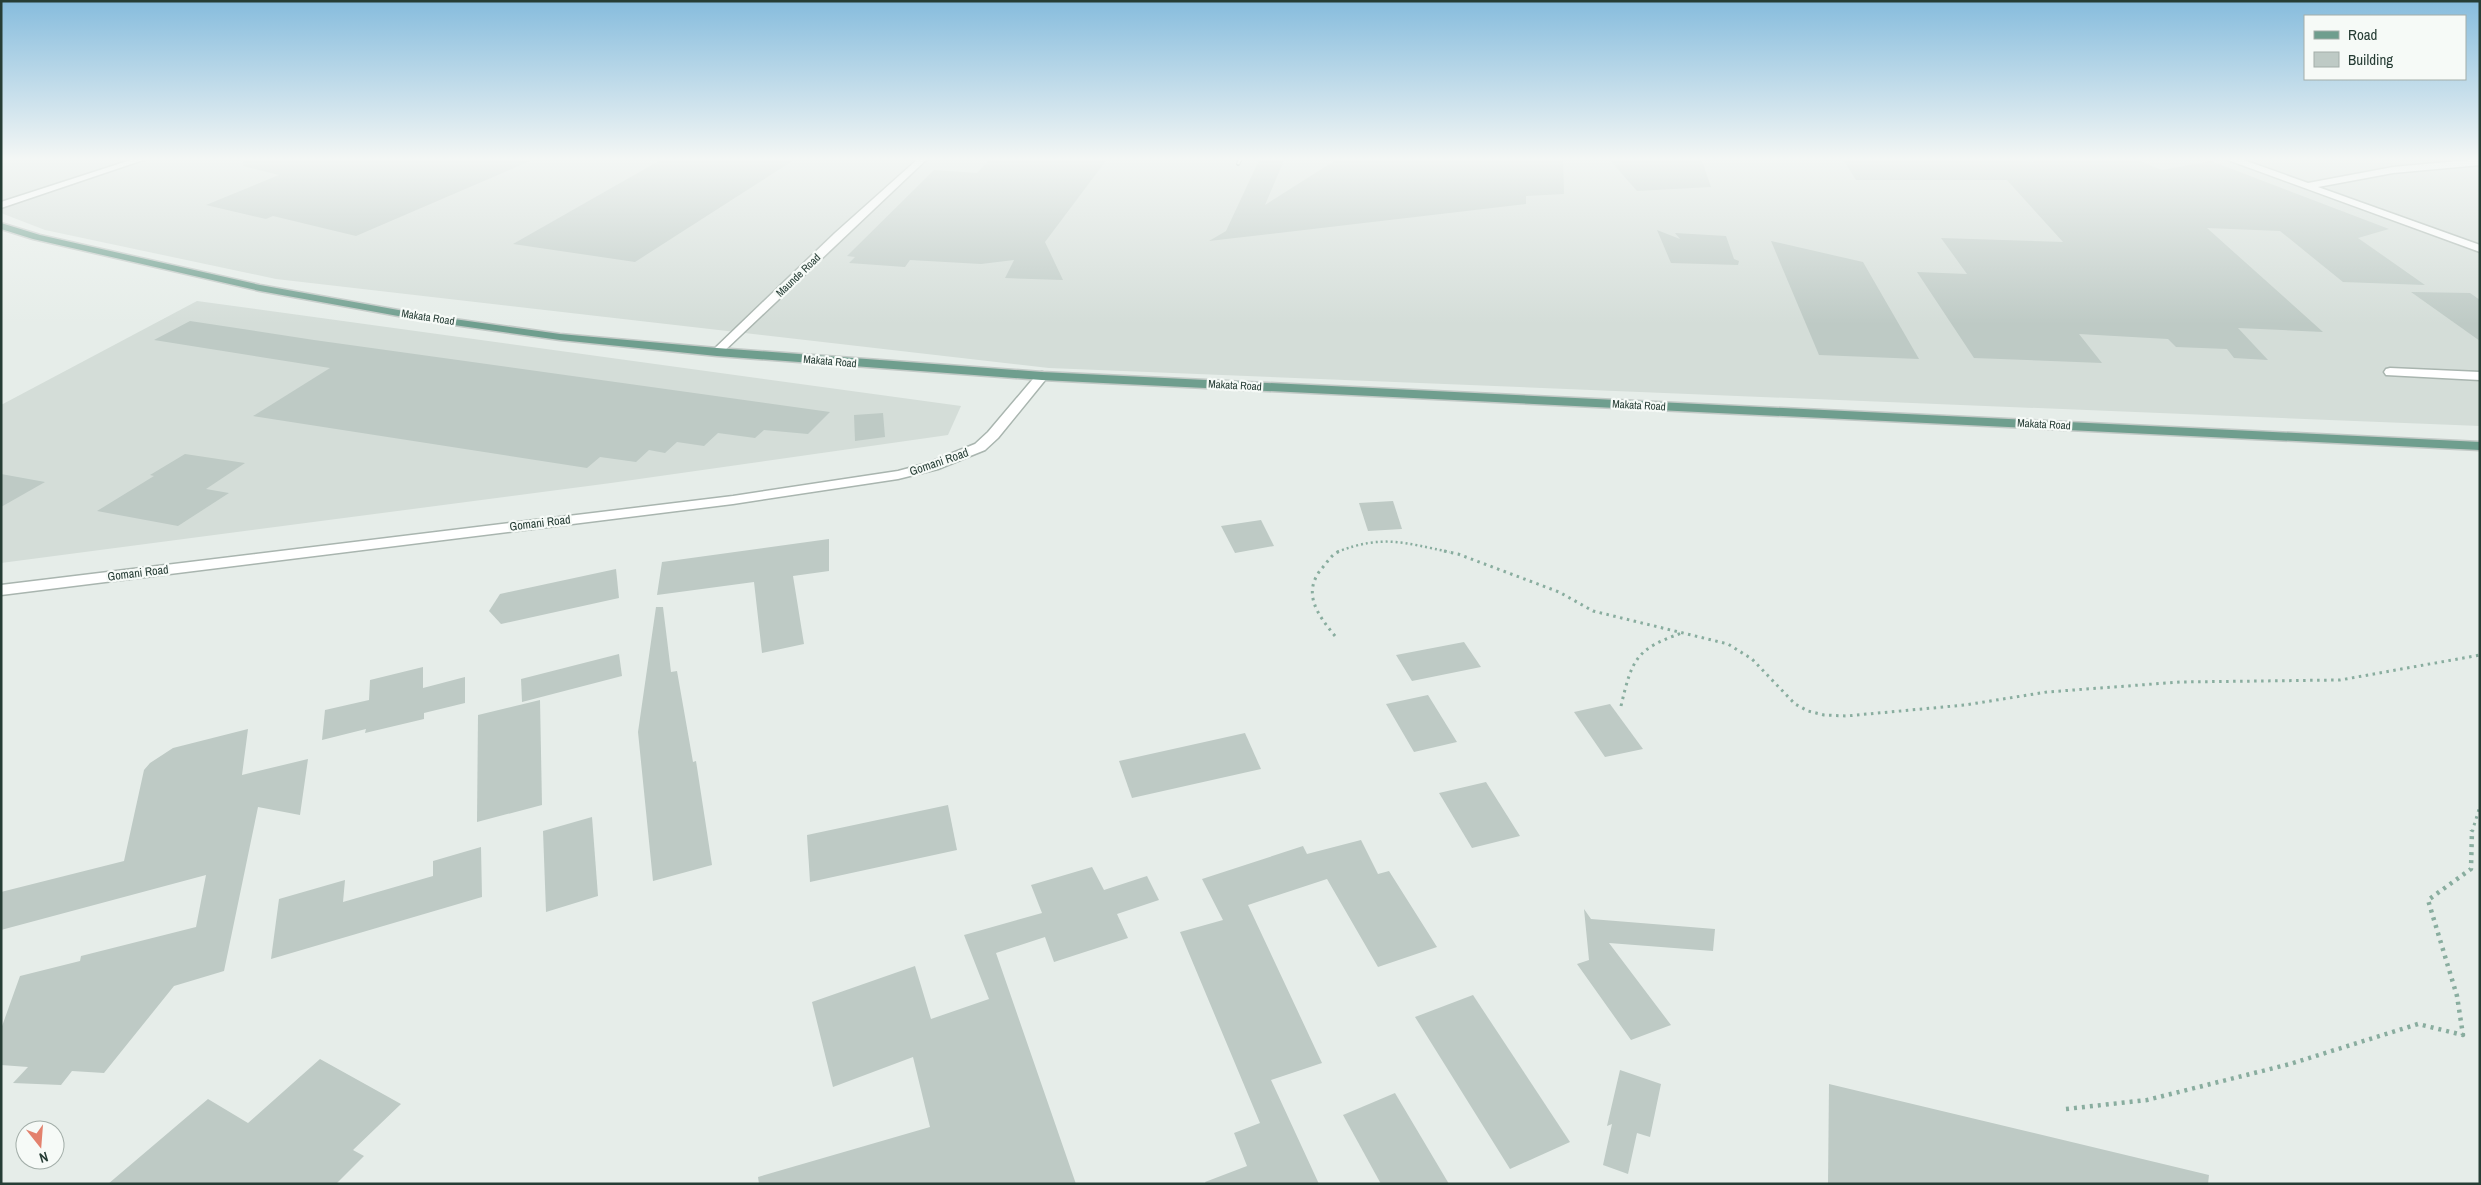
<svg xmlns="http://www.w3.org/2000/svg" width="2481" height="1185" font-family="'Archivo Narrow',sans-serif">
<style>
.built{fill:#d4ddd8}
.building{fill:#becac5}
.lines{fill:none;stroke-linecap:round;stroke-linejoin:round}
.minor-casing{stroke:#a9b5af;stroke-width:3}
.major-casing{stroke:#c2c9c6;stroke-width:3}
.path-far2{stroke:#89ad9f;stroke-width:2.5;stroke-dasharray:2 3;stroke-linecap:butt}
.path-far1{stroke:#89ad9f;stroke-width:3;stroke-dasharray:2.5 4.5;stroke-linecap:butt}
.path{stroke:#89ad9f;stroke-width:4.5;stroke-dasharray:3 5;stroke-linecap:butt}
.minor{fill:#fff;fill-rule:evenodd}
.major{fill:#6f9e8e;fill-rule:evenodd}
.rail-casing{stroke:#617870;stroke-width:4}
.rail{stroke:#f6faf7;stroke-width:2.5;stroke-dasharray:8;stroke-linecap:butt}
.labels{text-anchor:middle;stroke-width:4.5;stroke-linejoin:round;paint-order:stroke}
.far-street-label{font-size:11px;fill:#263d35;stroke:#f6faf7}
.street-label{font-size:12px;fill:#263d35;stroke:#f6faf7}
</style>
<rect width="100%" height="100%" fill="#e6ede9"/>
<g class="built">
<path d="M 1,158 L 2480,158 L 2480,426 L 1049,368 L 276,279 L 45,230 L 1,213 Z"/>
<path d="M 197,301 L 961,406 L 948,435 L 611,483 L 1,563 L 1,405 Z"/>
</g>
<g class="building">
<path d="M 244,158 L 537,158 L 356,236 L 273,216 L 266,219 L 206,205 L 279,175 L 243,166 Z"/>
<path d="M 664,158 L 797,158 L 635,262 L 513,244 Z"/>
<path d="M 991,158 L 1108,158 L 1045,242 L 1063,280 L 1005,278 L 1014,260 L 981,264 L 910,260 L 905,267 L 849,263 L 855,257 L 847,256 L 934,170 L 977,173 Z"/>
<path d="M 1260,158 L 1285,158 L 1265,205 L 1339,158 L 1563,158 L 1564,194 L 1526,196 L 1526,204 L 1209,241 L 1226,231 Z"/>
<path d="M 1608,158 L 1701,158 L 1711,187 L 1637,191 Z"/>
<path d="M 1842,158 L 2025,158 L 2029,162 L 2056,158 L 2133,158 L 2162,170 L 2211,161 L 2389,229 L 2358,238 L 2425,285 L 2343,282 L 2280,231 L 2207,228 L 2323,332 L 2238,328 L 2268,360 L 2234,358 L 2227,349 L 2176,347 L 2168,339 L 2079,334 L 2102,363 L 1974,358 L 1917,272 L 1967,274 L 1941,238 L 2063,242 L 2007,180 L 1856,180 Z"/>
<path d="M 1657,230 L 1680,239 L 1675,233 L 1726,236 L 1734,259 L 1739,261 L 1738,265 L 1671,263 Z"/>
<path d="M 1771,241 L 1863,262 L 1919,359 L 1819,355 Z"/>
<path d="M 2411,292 L 2470,293 L 2480,300 L 2480,341 Z"/>
<path d="M 190,321 L 314,340 L 830,412 L 808,434 L 764,430 L 755,438 L 718,433 L 704,446 L 677,442 L 665,453 L 649,450 L 636,462 L 600,457 L 587,468 L 253,416 L 330,368 L 154,340 Z"/>
<path d="M 883,413 L 885,437 L 855,441 L 854,415 Z"/>
<path d="M 185,454 L 245,463 L 206,489 L 229,493 L 178,526 L 97,511 L 154,476 L 150,475 Z"/>
<path d="M 1,474 L 45,482 L 1,507 Z"/>
<path d="M 1393,501 L 1402,529 L 1368,531 L 1359,503 Z"/>
<path d="M 1261,520 L 1274,546 L 1235,553 L 1221,526 Z"/>
<path d="M 829,539 L 829,571 L 793,576 L 804,644 L 762,653 L 754,582 L 657,595 L 662,562 Z"/>
<path d="M 616,569 L 619,598 L 501,624 L 489,611 L 500,594 Z"/>
<path d="M 656,607 L 663,607 L 671,672 L 677,671 L 693,762 L 696,761 L 712,865 L 653,881 L 638,732 Z"/>
<path d="M 1464,642 L 1481,667 L 1412,681 L 1396,655 Z"/>
<path d="M 619,654 L 622,676 L 522,702 L 521,679 Z"/>
<path d="M 423,667 L 423,688 L 465,677 L 465,703 L 424,713 L 424,719 L 365,733 L 366,729 L 322,740 L 325,710 L 369,700 L 370,680 Z"/>
<path d="M 1428,695 L 1457,742 L 1414,752 L 1386,704 Z"/>
<path d="M 540,700 L 542,805 L 477,822 L 478,715 Z"/>
<path d="M 1610,704 L 1643,749 L 1605,757 L 1574,712 Z"/>
<path d="M 248,729 L 242,775 L 308,759 L 300,815 L 258,807 L 224,971 L 174,986 L 104,1073 L 72,1071 L 61,1085 L 13,1083 L 28,1067 L 1,1065 L 1,1029 L 20,976 L 80,961 L 81,956 L 196,927 L 206,875 L 1,930 L 1,892 L 124,861 L 144,770 L 150,763 L 173,748 Z"/>
<path d="M 1245,733 L 1261,769 L 1132,798 L 1119,761 Z"/>
<path d="M 1486,782 L 1520,836 L 1472,848 L 1439,793 Z"/>
<path d="M 948,805 L 957,850 L 810,882 L 807,835 Z"/>
<path d="M 592,817 L 598,896 L 546,912 L 543,831 Z"/>
<path d="M 1361,840 L 1378,874 L 1389,871 L 1437,947 L 1378,967 L 1327,879 L 1248,905 L 1322,1063 L 1271,1080 L 1319,1184 L 1206,1184 L 1205,1182 L 1247,1166 L 1234,1133 L 1260,1123 L 1180,932 L 1223,920 L 1202,879 L 1303,846 L 1307,854 Z"/>
<path d="M 481,847 L 482,897 L 271,959 L 279,899 L 345,880 L 343,902 L 433,876 L 433,861 Z"/>
<path d="M 1092,867 L 1104,890 L 1147,876 L 1159,900 L 1117,914 L 1128,938 L 1054,962 L 1045,937 L 996,953 L 1076,1184 L 759,1184 L 758,1177 L 930,1127 L 913,1057 L 833,1087 L 812,1002 L 915,966 L 931,1019 L 989,999 L 964,935 L 1042,913 L 1031,885 Z"/>
<path d="M 1584,909 L 1591,919 L 1715,929 L 1713,951 L 1609,943 L 1671,1025 L 1631,1040 L 1577,964 L 1589,960 Z"/>
<path d="M 1473,995 L 1570,1142 L 1510,1169 L 1415,1017 Z"/>
<path d="M 320,1059 L 401,1104 L 353,1150 L 364,1156 L 336,1184 L 108,1184 L 208,1099 L 248,1123 Z"/>
<path d="M 1620,1070 L 1661,1084 L 1650,1137 L 1637,1133 L 1628,1174 L 1603,1165 L 1612,1124 L 1607,1126 Z"/>
<path d="M 1829,1084 L 2209,1175 L 2208,1184 L 1828,1184 Z"/>
<path d="M 1395,1093 L 1449,1184 L 1381,1184 L 1343,1115 Z"/>
</g>
<g class="lines">
<g class="minor-casing">
<g id="minor">
<path d="M 137,158 L 149,158 L 1,208 L 1,202 Z"/>
<path d="M 919,158 L 928,158 L 721,354 L 713,354 L 713,350 L 835,233 Z"/>
<path d="M 2227,158 L 2238,158 L 2308,183 L 2393,167 L 2480,159 L 2480,165 L 2393,173 L 2318,187 L 2480,245 L 2480,252 L 2228,160 Z"/>
<path d="M 2390,368 L 2480,372 L 2480,380 L 2386,375 L 2384,372 L 2386,369 Z"/>
<path d="M 1042,372 L 1046,373 L 1048,376 L 1046,379 L 998,438 L 985,450 L 938,469 L 898,479 L 733,504 L 1,595 L 1,585 L 733,496 L 898,471 L 928,463 L 975,444 L 988,432 L 1038,373 Z"/>
</g>
</g>
<g class="major-casing">
<path id="major" d="M 1,223 L 40,235 L 260,285 L 426,315 L 560,334 L 717,348 L 1042,372 L 2480,442 L 2480,450 L 1042,380 L 717,356 L 560,340 L 426,321 L 260,291 L 33,239 L 1,229 Z"/>
</g>
<path class="path-far2" d="M 1337,552 C 1383,534 1404,543 1450,552"/>
<g class="path-far1">
<path d="M 1444,551 L 1458,554 L 1559,592 L 1593,611 L 1728,644 L 1752,659 L 1795,704 L 1808,711 L 1824,715 L 1846,716 L 1965,705 L 2047,692 L 2180,682 L 2340,680 L 2480,655"/>
<path d="M 1335,636 C 1317,614 1301,592 1323,567 C 1328,561 1332,554 1340,551"/>
<path d="M 1621,706 C 1632,660 1635,649 1682,633"/>
<path d="M 2472,832 L 2480,806"/>
</g>
<path class="path" d="M 2066,1109 L 2147,1100 L 2290,1064 L 2418,1024 L 2463,1035 L 2457,996 L 2428,900 L 2471,869 L 2472,830"/>
<use href="#minor" class="minor"/>
<use href="#major" class="major"/>
<g class="rail-casing">
<path id="rail" d="M 1238,164 L 1241,158"/>
</g>
<use href="#rail" class="rail"/>
</g>
<linearGradient id="sky" x2="0" y2="1"><stop stop-color="#86bcdd"/><stop offset="0.49" stop-color="#f4f7f5"/><stop offset="1" stop-color="#f4f7f5" stop-opacity="0"/></linearGradient>
<rect width="2481" height="324" fill="url(#sky)"/>
<g class="labels">
<g class="far-street-label">
<text transform="translate(798 275) rotate(-44)" y="4">Maunde Road</text>
<text transform="translate(428 317) rotate(9)" y="4">Makata Road</text>
<text transform="translate(830 361) rotate(5)" y="4">Makata Road</text>
<text transform="translate(1235 385) rotate(3)" y="4">Makata Road</text>
<text transform="translate(1639 405) rotate(3)" y="4">Makata Road</text>
<text transform="translate(2044 424) rotate(3)" y="4">Makata Road</text>
</g>
<g class="street-label">
<text transform="translate(939 462) rotate(-19)" y="4">Gomani Road</text>
<text transform="translate(540 523) rotate(-7)" y="4">Gomani Road</text>
<text transform="translate(138 573) rotate(-7)" y="4">Gomani Road</text>
</g>
</g>
<rect width="2481" height="1185" fill="none" stroke="#263d35" stroke-width="5"/>
<rect x="2304" y="15" width="162" height="65" fill="#f6faf7" stroke="#a3aea9"/>
<rect x="2314" y="31" width="25" height="8" fill="#6f9e8e" stroke="#a3aea9"/>
<text x="2348" y="40" font-size="15" fill="#263d35">Road</text>
<rect x="2314" y="52" width="25" height="15" fill="#becac5" stroke="#a3aea9"/>
<text x="2348" y="65" font-size="15" fill="#263d35">Building</text>
<g transform="translate(40 1145) rotate(163)"><circle r="24" fill="#f6faf7" stroke="#a3aea9"/>
<path d="M0-4L9 19L0 12L-9 19Z" fill="#e3816d"/>
<text y="-8" font-size="14" font-weight="bold" text-anchor="middle" fill="#263d35">N</text>
</g>
</svg>
